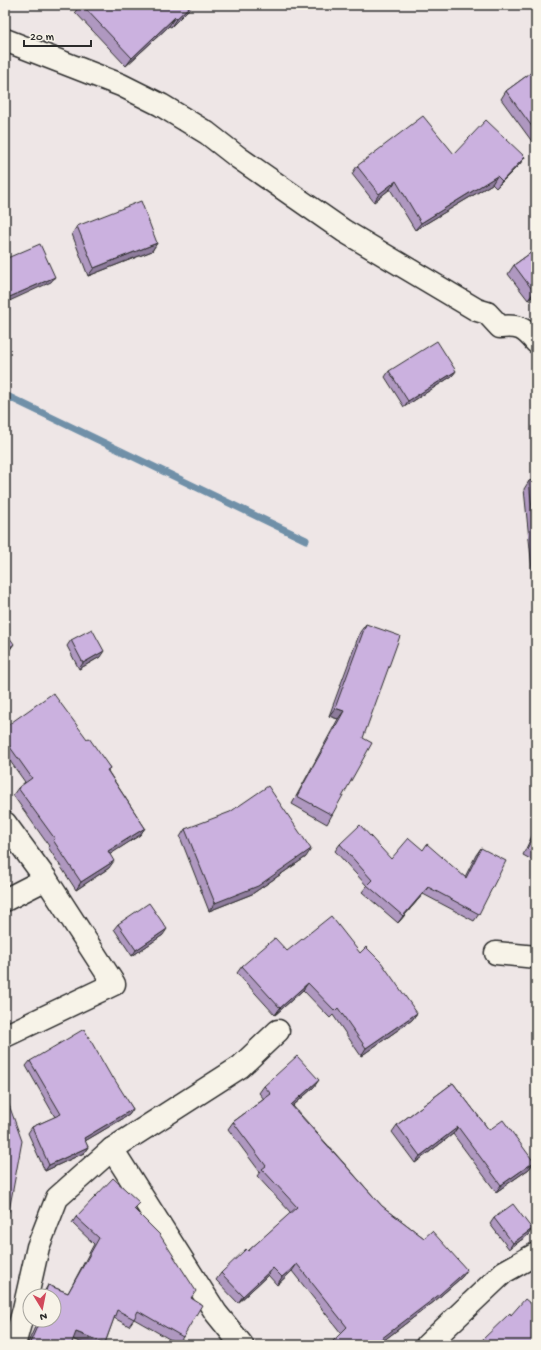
<svg xmlns="http://www.w3.org/2000/svg" width="541" height="1350" font-family="'Gochi Hand',sans-serif">
<style>
.lines{fill:none;stroke-linecap:round;stroke-linejoin:round}
.stream{stroke:#6f90a8;stroke-width:7}
.street-casing{stroke:#2b2b2b;stroke-width:25}
.street{stroke:#f7f3e8;stroke-width:22}
.wall{fill:#af98c0;stroke:#2b2b2b}
.shaded-wall{fill:#8e7c9c;stroke:#2b2b2b}
.building{fill:#cbb1df;stroke:#2b2b2b}
</style>
<rect width="100%" height="100%" fill="#eee6e6"/>
<filter id="ink" filterUnits="userSpaceOnUse"><feTurbulence type="fractalNoise" baseFrequency=".025" numOctaves="2"/><feDisplacementMap in="SourceGraphic" scale="8" xChannelSelector="R" yChannelSelector="G"/><feConvolveMatrix kernelMatrix="1 2 1 2 8 2 1 2 1" color-interpolation-filters="sRGB"/></filter>
<g filter="url(#ink)">
<g class="lines">
<path class="stream" d="M 5,395 L 306,540"/>
<g class="street-casing">
<g id="street">
<path d="M 5,40 L 121,85 L 161,105 L 207,133 L 239,158 L 344,231 L 477,310 L 487,313 L 500,327 C 519,325 524,328 536,342"/>
<path d="M 5,823 L 46,879 L 114,984 L 5,1036"/>
<path d="M 5,900 L 46,879"/>
<path d="M 496,953 L 536,957"/>
<path d="M 112,1149 L 216,1313 L 242,1345"/>
<path d="M 14,1345 L 24,1309 L 38,1247 L 57,1198 L 112,1149 L 240,1067 L 278,1031"/>
<path d="M 427,1345 L 504,1272 L 536,1254"/>
</g>
</g>
<use href="#street" class="street"/>
</g>
<g class="wall">
<path d="M 80,5 L 193,5 L 171,27 L 169,26 L 126,66 L 75,12 Z"/>
<path d="M 536,69 L 536,147 L 501,99 L 506,91 Z"/>
<path d="M 454,154 L 525,157 L 519,165 L 496,188 L 492,184 L 415,230 L 390,189 L 374,202 L 352,174 L 357,166 Z"/>
<path d="M 77,226 L 157,243 L 152,251 L 88,276 L 72,234 Z"/>
<path d="M 536,249 L 536,294 L 528,300 L 508,274 L 514,265 Z"/>
<path d="M 389,371 L 456,371 L 452,376 L 404,407 L 385,377 Z"/>
<path d="M 536,480 L 536,588 L 534,589 L 524,489 L 529,481 Z"/>
<path d="M 366,624 L 332,815 L 327,824 L 292,804 L 338,719 L 329,716 L 360,632 Z"/>
<path d="M 71,640 L 100,657 L 79,669 L 67,646 Z"/>
<path d="M 5,727 L 87,739 L 110,768 L 108,771 L 145,828 L 140,835 L 110,854 L 109,868 L 76,890 L 48,847 L 49,846 L 13,795 L 18,788 L 25,782 L 5,754 Z"/>
<path d="M 185,829 L 306,857 L 252,894 L 209,911 L 180,837 Z"/>
<path d="M 536,830 L 536,862 L 523,855 L 532,836 Z"/>
<path d="M 340,844 L 391,859 L 423,850 L 465,877 L 476,855 L 481,848 L 479,914 L 474,921 L 423,894 L 398,923 L 362,892 L 367,886 L 335,851 Z"/>
<path d="M 118,924 L 163,935 L 132,956 L 114,929 Z"/>
<path d="M 287,951 L 360,953 L 417,1013 L 412,1020 L 361,1056 L 333,1015 L 330,1018 L 303,990 L 275,1015 L 237,973 L 242,966 Z"/>
<path d="M 30,1061 L 112,1078 L 133,1109 L 129,1115 L 85,1141 L 88,1147 L 84,1153 L 45,1171 L 28,1133 L 32,1127 L 55,1117 L 26,1066 Z"/>
<path d="M 453,1083 L 489,1130 L 534,1162 L 529,1169 L 496,1192 L 453,1134 L 415,1163 L 392,1132 L 397,1125 Z"/>
<path d="M 264,1086 L 314,1087 L 293,1106 L 382,1206 L 424,1238 L 467,1270 L 462,1277 L 435,1301 L 379,1344 L 341,1333 L 292,1271 L 277,1285 L 268,1275 L 238,1303 L 216,1280 L 221,1273 L 248,1251 L 291,1213 L 257,1176 L 260,1172 L 228,1129 L 233,1122 L 264,1099 L 259,1093 Z"/>
<path d="M 135,1210 L 191,1298 L 183,1337 L 178,1344 L 134,1319 L 129,1326 L 114,1318 L 105,1343 L 103,1345 L 87,1345 L 73,1339 L 71,1345 L 27,1345 L 38,1320 L 54,1320 L 54,1296 L 42,1296 L 44,1292 L 48,1285 L 68,1293 L 94,1244 L 72,1223 L 76,1217 Z"/>
<path d="M 494,1218 L 532,1229 L 528,1235 L 509,1249 L 490,1224 Z"/>
<path d="M 536,1335 L 533,1338 L 536,1343 L 535,1345 L 478,1345 L 481,1341 Z"/>
</g>
<g class="shaded-wall">
<path d="M 191,5 L 193,5 L 171,27 L 176,19 Z"/>
<path d="M 175,17 L 169,26 L 126,66 L 132,58 Z"/>
<path d="M 525,157 L 519,165 L 496,188 L 502,181 Z"/>
<path d="M 497,176 L 492,184 L 415,230 L 421,223 Z"/>
<path d="M 396,181 L 390,189 L 374,202 L 379,194 Z"/>
<path d="M 157,243 L 152,251 L 88,276 L 94,268 Z"/>
<path d="M 55,277 L 51,282 L 5,303 L 5,299 Z"/>
<path d="M 536,290 L 536,294 L 528,300 L 534,292 Z"/>
<path d="M 456,371 L 452,376 L 404,407 L 408,401 Z"/>
<path d="M 14,644 L 9,651 L 5,654 L 5,651 Z"/>
<path d="M 104,651 L 100,657 L 79,669 L 83,663 Z"/>
<path d="M 335,708 L 344,711 L 338,719 L 329,716 Z"/>
<path d="M 145,828 L 140,835 L 103,859 L 108,851 Z"/>
<path d="M 311,849 L 306,857 L 252,894 L 209,911 L 215,903 Z"/>
<path d="M 114,861 L 109,868 L 76,890 L 81,882 Z"/>
<path d="M 428,887 L 423,894 L 398,923 L 403,916 Z"/>
<path d="M 167,929 L 163,935 L 132,956 L 136,950 Z"/>
<path d="M 308,983 L 303,990 L 275,1015 L 280,1008 Z"/>
<path d="M 417,1013 L 412,1020 L 361,1056 L 366,1048 Z"/>
<path d="M 319,1080 L 314,1087 L 286,1112 L 291,1105 Z"/>
<path d="M 133,1109 L 129,1115 L 80,1144 L 84,1138 Z"/>
<path d="M 458,1127 L 453,1134 L 415,1163 L 420,1156 Z"/>
<path d="M 88,1147 L 84,1153 L 45,1171 L 49,1165 Z"/>
<path d="M 534,1162 L 529,1169 L 496,1192 L 501,1185 Z"/>
<path d="M 5,1210 L 9,1211 L 5,1217 Z"/>
<path d="M 532,1229 L 528,1235 L 509,1249 L 513,1243 Z"/>
<path d="M 297,1264 L 292,1271 L 277,1285 L 282,1277 Z"/>
<path d="M 273,1268 L 268,1275 L 238,1303 L 243,1296 Z"/>
<path d="M 467,1270 L 462,1277 L 435,1301 L 378,1345 L 377,1342 Z"/>
<path d="M 76,1332 L 105,1343 L 103,1345 L 87,1345 L 72,1339 Z"/>
</g>
<g class="building">
<path d="M 82,5 L 191,5 L 176,19 L 175,17 L 132,58 Z"/>
<path d="M 536,69 L 536,132 L 506,91 Z"/>
<path d="M 423,116 L 454,154 L 486,120 L 525,157 L 502,181 L 497,176 L 421,223 L 396,181 L 379,194 L 357,166 Z"/>
<path d="M 141,201 L 157,243 L 94,268 L 77,226 Z"/>
<path d="M 40,244 L 55,277 L 5,299 L 5,259 Z"/>
<path d="M 536,249 L 536,290 L 534,292 L 514,265 Z"/>
<path d="M 437,341 L 456,371 L 408,401 L 389,371 Z"/>
<path d="M 536,480 L 536,546 L 529,481 Z"/>
<path d="M 366,624 L 400,636 L 363,738 L 372,743 L 332,815 L 297,796 L 344,711 L 335,708 Z"/>
<path d="M 92,629 L 104,651 L 83,663 L 71,640 Z"/>
<path d="M 5,631 L 14,644 L 5,651 Z"/>
<path d="M 53,693 L 87,739 L 89,738 L 110,768 L 107,770 L 145,828 L 108,851 L 114,861 L 81,882 L 53,840 L 55,839 L 18,788 L 32,778 L 5,740 L 5,727 Z"/>
<path d="M 268,786 L 311,849 L 258,886 L 215,903 L 185,829 L 230,812 Z"/>
<path d="M 360,825 L 391,859 L 409,838 L 423,850 L 427,844 L 466,878 L 481,848 L 506,861 L 479,914 L 428,887 L 403,916 L 367,885 L 372,880 L 340,844 Z"/>
<path d="M 536,831 L 536,854 L 527,849 Z"/>
<path d="M 149,903 L 167,929 L 136,950 L 118,924 Z"/>
<path d="M 331,916 L 360,953 L 366,947 L 381,962 L 417,1013 L 366,1048 L 338,1008 L 335,1011 L 308,983 L 280,1008 L 242,966 L 275,938 L 287,951 Z"/>
<path d="M 84,1029 L 112,1078 L 113,1077 L 133,1109 L 84,1138 L 88,1147 L 49,1165 L 32,1127 L 61,1114 L 30,1061 Z"/>
<path d="M 297,1056 L 319,1080 L 291,1105 L 382,1206 L 424,1238 L 432,1231 L 467,1270 L 440,1294 L 377,1342 L 380,1345 L 329,1345 L 347,1327 L 297,1264 L 282,1277 L 273,1268 L 243,1296 L 221,1273 L 246,1249 L 248,1251 L 297,1207 L 262,1169 L 266,1166 L 233,1122 L 271,1094 L 264,1086 Z"/>
<path d="M 453,1083 L 489,1130 L 503,1120 L 534,1162 L 501,1185 L 458,1127 L 420,1156 L 397,1125 Z"/>
<path d="M 5,1094 L 22,1141 L 9,1211 L 5,1210 Z"/>
<path d="M 113,1178 L 140,1203 L 134,1209 L 160,1235 L 196,1291 L 191,1298 L 202,1305 L 183,1337 L 138,1311 L 134,1319 L 117,1310 L 105,1343 L 76,1332 L 71,1345 L 29,1345 L 40,1320 L 54,1320 L 54,1296 L 44,1296 L 48,1285 L 68,1293 L 99,1238 L 76,1217 Z"/>
<path d="M 513,1204 L 532,1229 L 513,1243 L 494,1218 Z"/>
<path d="M 525,1299 L 536,1308 L 536,1334 L 532,1337 L 536,1341 L 536,1343 L 534,1345 L 485,1345 L 481,1341 L 510,1313 L 511,1315 Z"/>
</g>
</g>
<rect width="541" height="1350" fill="none" stroke="#f7f3e8" stroke-width="20"/>
<rect x="10" y="10" width="521" height="1330" fill="none" stroke="#2b2b2b" stroke-width="1.5" filter="url(#ink)"/>
<g transform="translate(42 1308) rotate(170)"><circle r="19" fill="#f7f3e8" stroke="#a5a39c"/>
<path d="M0-3L7 15L0 10L-7 15Z" fill="#d1495b"/>
<text y="-6" font-size="11" font-weight="bold" text-anchor="middle" fill="#2b2b2b">N</text>
</g>
<path d="M24 40v6h67v-6" fill="none" stroke="#2b2b2b" stroke-width="2"/>
<text x="30" y="40" font-size="12" fill="#2b2b2b" stroke="#f7f3e8" stroke-width="3" paint-order="stroke">20 m</text>
</svg>
